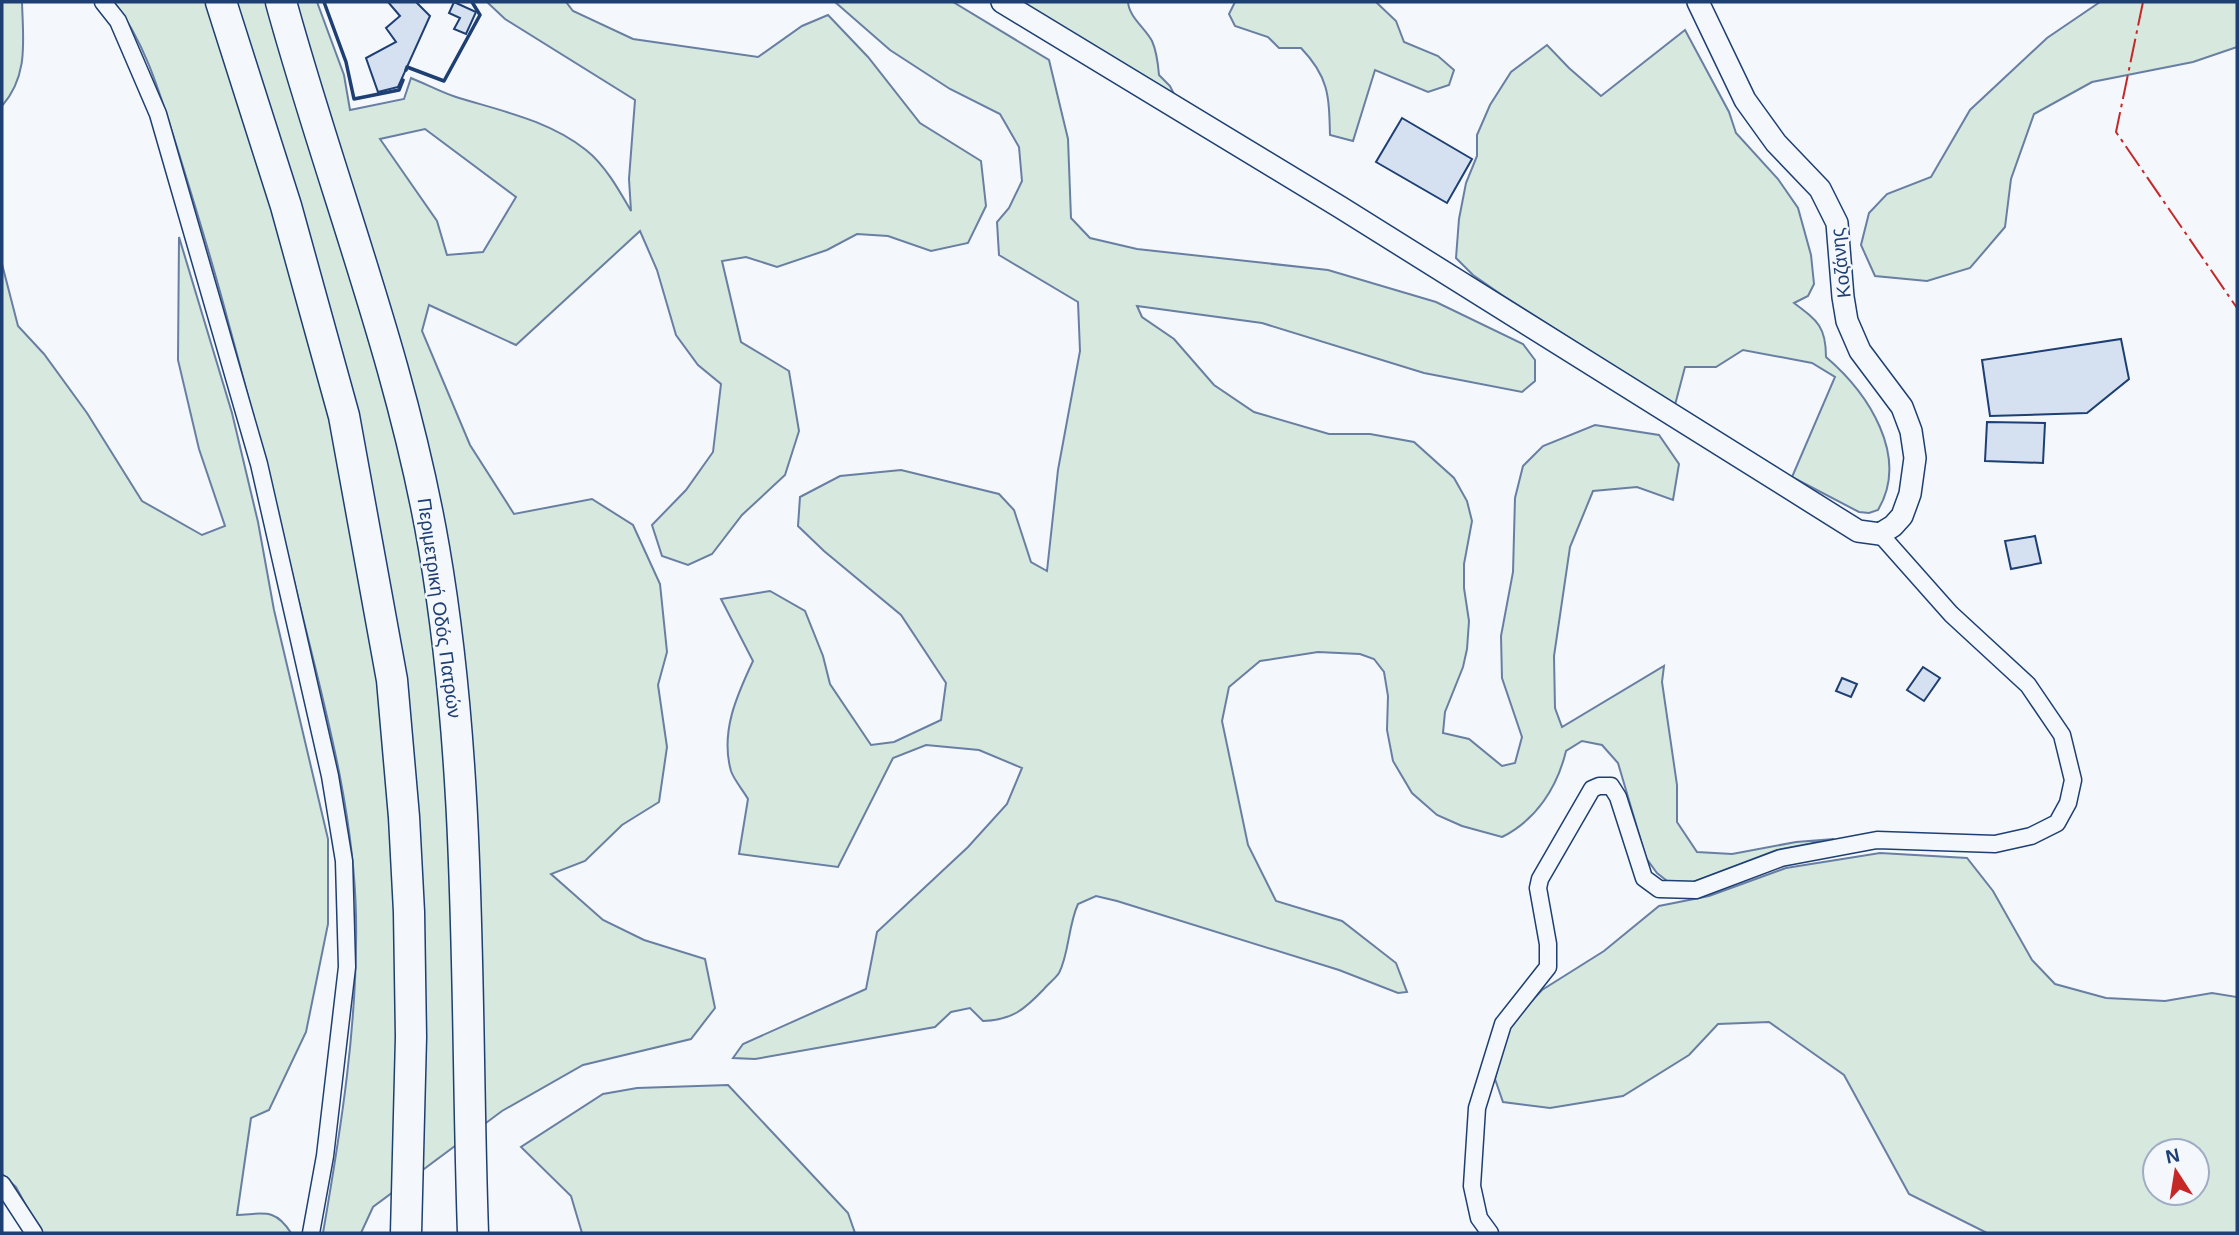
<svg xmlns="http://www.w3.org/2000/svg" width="2239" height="1235" font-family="Helvetica,sans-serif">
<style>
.green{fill:#d7e8df;stroke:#687fa3;stroke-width:2;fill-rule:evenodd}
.building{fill:#d5e0f0;stroke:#1d3f73;stroke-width:2}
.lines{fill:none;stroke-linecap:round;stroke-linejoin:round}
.minor-casing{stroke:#1d3f73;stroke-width:19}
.tertiary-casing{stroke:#1d3f73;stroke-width:24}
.motorway-casing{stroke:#1d3f73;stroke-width:33}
.minor{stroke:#f4f7fb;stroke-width:16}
.tertiary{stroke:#f4f7fb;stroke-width:21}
.motorway{stroke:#f4f7fb;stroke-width:30}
.wall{stroke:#1d3f73;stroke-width:3.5}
.power{stroke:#c62828;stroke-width:2;stroke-dasharray:24 5 3.5 5;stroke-linecap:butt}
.labels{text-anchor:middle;stroke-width:5;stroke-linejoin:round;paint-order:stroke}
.street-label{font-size:19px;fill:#1d3f73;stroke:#f4f7fb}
</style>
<rect width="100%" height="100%" fill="#f4f7fb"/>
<g class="green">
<path d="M 2,2 L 22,2 C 23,40 29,75 2,106 Z"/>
<path d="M 114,2 L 317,2 L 344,75 L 350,110 L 404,99 L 411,78 C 426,84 441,92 456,97 C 501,111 548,120 586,150 C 605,165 619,190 631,211 L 629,179 L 635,100 L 505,19 L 487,2 L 566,2 L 573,11 L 633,39 L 758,57 L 802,26 L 828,15 L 868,57 L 920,123 L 981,161 L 986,206 L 968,243 L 931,251 L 888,236 L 857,234 L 827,250 L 777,267 L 746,257 L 722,261 L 741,342 L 789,371 L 799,431 L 785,475 L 742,515 L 712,554 L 688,565 L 662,556 L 652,525 L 686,490 L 713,452 L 721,384 L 698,365 L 676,335 L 657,270 L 640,231 L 516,345 L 429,305 L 422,331 L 470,445 L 514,514 L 592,499 L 633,525 L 660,584 L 667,652 L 658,685 L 667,747 L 659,802 L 622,825 L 585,861 L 551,874 L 603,920 L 644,940 L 705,959 L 715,1008 L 691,1039 L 583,1065 L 502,1111 L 373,1207 L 361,1233 L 323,1233 C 341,1129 358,1022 356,916 C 354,816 328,719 304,622 C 280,523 256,423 229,325 C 213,263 194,202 175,141 C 160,94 145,42 114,2 ZM 425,129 L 516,197 L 483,252 L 447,255 L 437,221 L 380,139 Z"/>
<path d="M 835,2 L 953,2 L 1049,60 L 1068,139 L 1071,218 L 1090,238 L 1137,249 L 1328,270 L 1436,302 L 1523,344 L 1535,360 L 1535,381 L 1522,392 L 1424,373 L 1262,323 L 1137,306 L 1142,317 L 1174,339 L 1214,385 L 1254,412 L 1329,434 L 1370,434 L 1414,442 L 1454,478 L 1467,501 L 1472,521 L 1464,564 L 1464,588 L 1469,621 L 1467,649 L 1463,667 L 1445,712 L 1443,733 L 1469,739 L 1502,766 L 1515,763 L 1522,737 L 1502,678 L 1501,636 L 1513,572 L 1515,498 L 1523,466 L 1543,446 L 1595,425 L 1659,435 L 1679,464 L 1673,500 L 1637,487 L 1593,491 L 1570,547 L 1554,656 L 1555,708 L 1562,727 L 1664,666 L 1662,682 L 1677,785 L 1677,822 L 1697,852 L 1732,854 L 1796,842 L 1834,839 L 1777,850 L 1693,882 L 1671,884 L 1657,873 L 1646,858 L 1618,763 L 1602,745 L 1582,741 L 1566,751 C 1557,788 1536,820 1502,837 L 1462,826 L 1437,815 L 1412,793 L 1393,761 L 1387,730 L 1388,696 L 1384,672 L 1374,659 L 1360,654 L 1318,652 L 1260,661 L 1229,687 L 1222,721 L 1248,845 L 1276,901 L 1342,921 L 1396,963 L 1407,992 L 1398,993 L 1339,970 L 1117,901 L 1096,896 L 1078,904 C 1068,926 1069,954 1059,973 C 1055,979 1048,984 1044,989 C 1024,1010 1012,1020 983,1021 L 970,1008 L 951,1012 L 935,1027 L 755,1059 L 733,1058 L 743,1044 L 866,989 L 877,932 L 968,847 L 1007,804 L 1022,768 L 979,750 L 926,745 L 893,758 L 838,867 L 739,854 L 748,799 C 743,790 734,780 731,771 C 720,732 737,695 753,661 L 721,599 L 770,591 L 805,611 L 823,656 L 830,684 L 871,745 L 894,742 L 941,720 L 946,683 L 901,615 L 824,551 L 798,526 L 800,497 L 840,476 L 901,470 L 999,494 L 1014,510 L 1031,562 L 1047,571 L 1058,470 L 1080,351 L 1078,302 L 999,255 L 997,222 L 1009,208 L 1022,181 L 1019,147 L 1000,114 L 950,89 L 890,50 Z"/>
<path d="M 1014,2 L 1128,2 C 1129,17 1145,28 1152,41 C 1157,52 1158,63 1159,75 L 1170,86 L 1179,104 Z"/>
<path d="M 1235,2 L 1376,2 L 1396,21 L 1404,42 L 1438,56 L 1454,70 L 1449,85 L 1428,92 L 1375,70 L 1353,141 L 1330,135 C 1329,96 1329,77 1301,48 L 1279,48 L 1268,37 L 1235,26 L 1229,14 Z"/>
<path d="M 2100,2 L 2237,2 L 2237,47 L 2193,62 L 2092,82 L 2034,114 L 2011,179 L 2005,227 L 1970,268 L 1927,281 L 1875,276 L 1861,245 L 1869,213 L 1887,194 L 1931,177 L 1970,110 L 2047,38 Z"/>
<path d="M 1685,30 L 1729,112 L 1736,133 L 1778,179 L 1798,208 L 1811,255 L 1814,284 L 1808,296 L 1794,303 C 1818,321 1826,327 1826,357 C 1868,393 1910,456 1878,510 L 1869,513 L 1859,512 L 1792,477 L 1835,377 L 1812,363 L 1743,350 L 1716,367 L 1685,367 L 1675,405 L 1502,295 L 1473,275 L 1456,258 L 1459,219 L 1466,183 L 1477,156 L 1477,135 L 1490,105 L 1511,72 L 1547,45 L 1569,68 L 1601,96 Z"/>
<path d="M 179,237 L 232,413 L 258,522 L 274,610 L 328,839 L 328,924 L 306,1032 L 269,1110 L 251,1118 L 237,1215 C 262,1214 275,1207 291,1233 L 41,1233 L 16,1187 L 2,1174 L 2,264 L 18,326 L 44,354 L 87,413 L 142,501 L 202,535 L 225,526 L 199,449 L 178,360 Z"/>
<path d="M 1880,853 L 1967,858 L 1993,891 L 2032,960 L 2055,984 L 2106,998 L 2165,1001 L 2212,993 L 2237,997 L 2237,1233 L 1987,1233 L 1909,1194 L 1844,1075 L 1769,1022 L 1718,1024 L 1689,1055 L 1623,1096 L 1550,1108 L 1503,1102 L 1495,1079 L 1507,1027 L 1542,990 L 1604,951 L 1659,906 L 1709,896 L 1786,868 ZM 2155,1151 L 2197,1151 L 2197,1193 L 2155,1193 Z"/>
<path d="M 728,1085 L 848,1213 L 855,1233 L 582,1233 L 571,1196 L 521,1147 L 603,1094 L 637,1088 Z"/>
</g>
<g class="building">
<path d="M 388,2 L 416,2 L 430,16 L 398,87 L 378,92 L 366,58 L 396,42 L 386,28 L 400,16 Z"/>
<path d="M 454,2 L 476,12 L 466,34 L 454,29 L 460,18 L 449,13 Z"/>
<path d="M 1402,118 L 1472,159 L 1447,203 L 1376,162 Z"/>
<path d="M 2121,339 L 2129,379 L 2087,413 L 1990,416 L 1982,360 Z"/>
<path d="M 1987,422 L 2045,423 L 2043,463 L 1985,461 Z"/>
<path d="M 2035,536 L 2041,563 L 2011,569 L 2005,541 Z"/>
<path d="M 1923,667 L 1940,678 L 1924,701 L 1907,690 Z"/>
<path d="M 1842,678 L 1857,684 L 1851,697 L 1836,691 Z"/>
</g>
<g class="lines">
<g class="minor-casing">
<g id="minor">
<path d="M 103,2 L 118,21 L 158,114 L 259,464 L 330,776 L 344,861 L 347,967 L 325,1156 L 311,1233"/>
<path d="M 2,1184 L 34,1233"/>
<path d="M 1490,1233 L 1479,1218 L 1472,1186 L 1477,1108 L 1503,1024 L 1548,967 L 1548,944 L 1538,888 L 1540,879 L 1592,789 L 1599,786 L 1611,786 L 1618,797 L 1644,878 L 1659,889 L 1696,890 L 1781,858 L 1877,840 L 1995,844 L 2031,836 L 2057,823 L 2068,803 L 2073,780 L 2062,735 L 2028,685 L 1951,614 L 1880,534"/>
</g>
</g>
<g class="tertiary-casing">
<path id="tertiary" d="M 1002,2 L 1340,207 L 1858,531 L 1880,534 L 1893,526 L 1902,516 L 1910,494 L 1915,458 L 1911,431 L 1902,407 L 1860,351 L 1847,321 L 1843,297 L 1837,223 L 1820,189 L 1776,143 L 1745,100 L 1698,2"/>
</g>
<g class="motorway-casing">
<g id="motorway">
<path d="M 221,2 L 286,206 L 344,416 L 392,680 L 404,817 L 409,912 L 411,1037 L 406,1233"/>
<path d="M 281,2 C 331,184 402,361 434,548 C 473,774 465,1005 473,1233"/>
</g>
</g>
<use href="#minor" class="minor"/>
<use href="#tertiary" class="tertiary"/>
<use href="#motorway" class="motorway"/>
<g class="wall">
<path d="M 324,2 L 346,62 L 354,99 L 399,90 L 403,80"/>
<path d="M 406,70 L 407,67 L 444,81 L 480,15 L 472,2"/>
</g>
<path class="power" d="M 2143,2 L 2116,132 L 2237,308"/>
</g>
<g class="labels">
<g class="street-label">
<text transform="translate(1840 263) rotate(-96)" y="7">Κοζάνης</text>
<text transform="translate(440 608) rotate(82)" y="7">Περιμετρική Οδός Πατρών</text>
</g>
</g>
<rect width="2239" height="1235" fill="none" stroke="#1d3f73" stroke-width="7"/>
<g transform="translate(2176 1172) rotate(348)"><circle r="33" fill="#f4f7fb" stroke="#9eadc5" stroke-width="2"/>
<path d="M0-5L12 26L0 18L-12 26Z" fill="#c62828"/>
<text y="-10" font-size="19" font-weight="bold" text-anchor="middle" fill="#1d3f73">N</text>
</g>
</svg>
